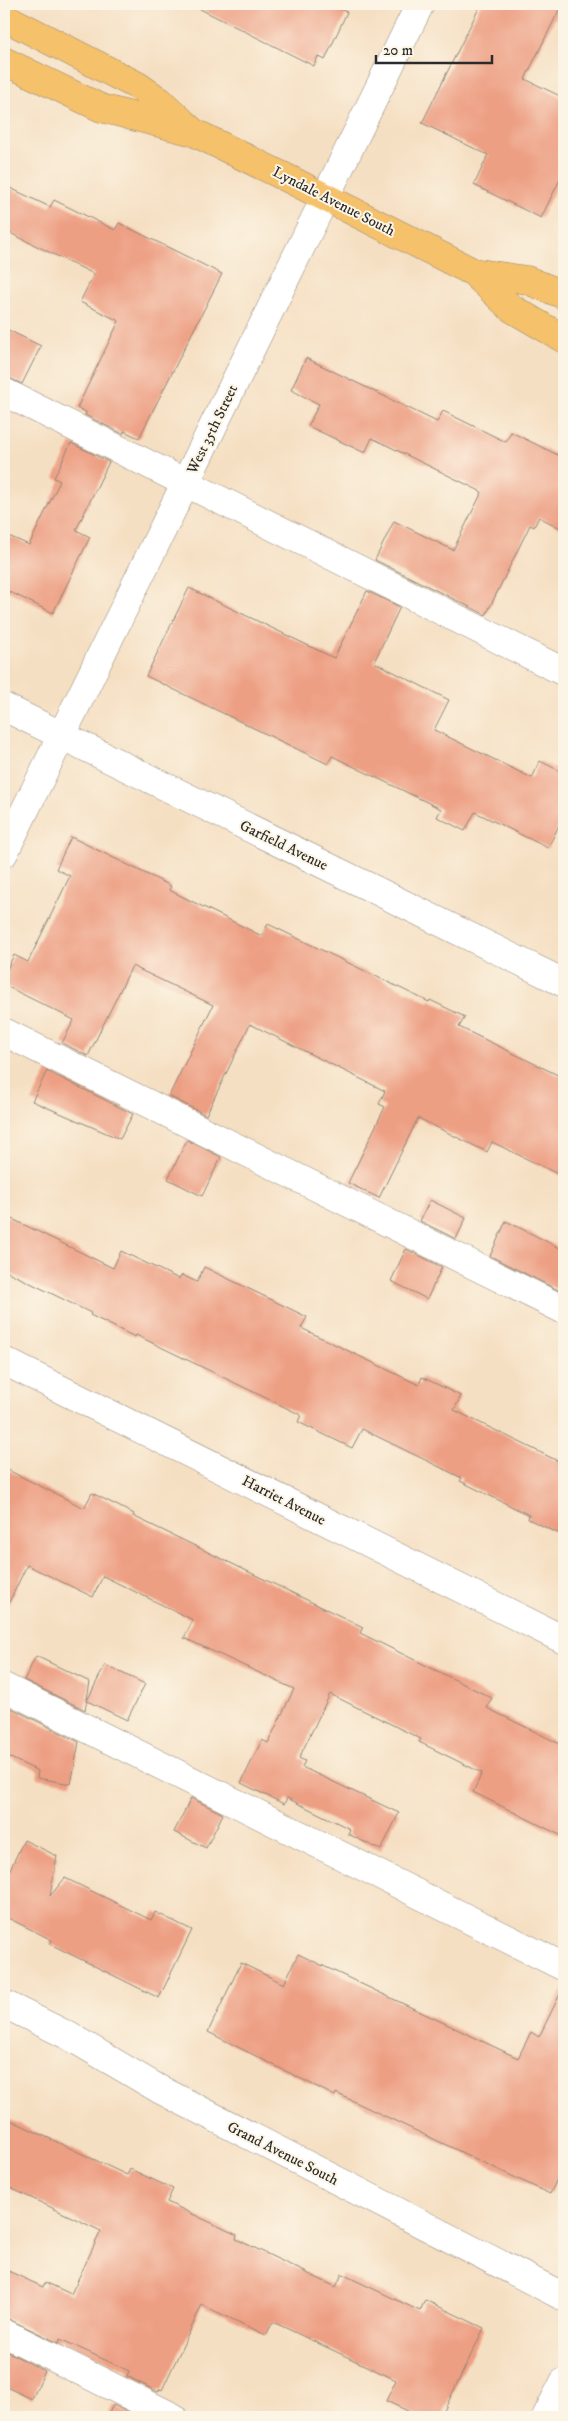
<svg xmlns="http://www.w3.org/2000/svg" width="568" height="2421" font-family="'IM FELL DW Pica',serif">
<style>
.building{fill:#ed9f83}
.lines{fill:none;stroke-linecap:round;stroke-linejoin:round}
.minor-casing{stroke:#908576;stroke-width:29}
.major-casing{stroke:#908576;stroke-width:29}
.minor{stroke:#fff;stroke-width:28}
.major{stroke:#f5c16b;stroke-width:28}
.labels{text-anchor:middle;stroke-width:4;stroke-linejoin:round;paint-order:stroke}
.street-label{font-size:15px;fill:#2b2b2b;stroke:#fcf5e5}
</style>
<rect width="100%" height="100%" fill="#fcf5e5"/>
<filter id="ink" filterUnits="userSpaceOnUse"><feTurbulence type="fractalNoise" baseFrequency=".02" numOctaves="2"/><feDisplacementMap in="SourceGraphic" scale="10" xChannelSelector="R" yChannelSelector="G"/><feConvolveMatrix kernelMatrix="1 2 1 2 8 2 1 2 1" color-interpolation-filters="sRGB"/></filter>
<filter id="wash" filterUnits="userSpaceOnUse"><feTurbulence type="fractalNoise" baseFrequency=".0096" numOctaves="4" result="noise"/><feDisplacementMap in="SourceGraphic" scale="20" xChannelSelector="R" yChannelSelector="G"/><feGaussianBlur stdDeviation="1.12" result="paint"/><feColorMatrix in="noise" values="0 0 0 0 0 0 0 0 0 0 0 0 0 0 0 0 0 1.4 0 .05"/><feComposite in="paint" operator="in"/></filter>
<g filter="url(#wash)">
<rect width="100%" height="100%" fill="#f5dfc2"/>
<g id="blocks">
<g class="building">
<path d="M 190,4 L 329,4 L 347,12 L 325,60 L 318,56 L 314,66 Z"/>
<path d="M 481,4 L 562,4 L 525,79 L 564,98 L 564,171 L 541,218 L 474,185 L 488,155 L 422,123 Z"/>
<path d="M 4,185 L 50,207 L 54,200 L 115,230 L 119,223 L 222,274 L 139,438 L 124,431 L 123,434 L 85,415 L 86,412 L 77,408 L 119,321 L 80,302 L 94,274 L 4,230 Z"/>
<path d="M 4,328 L 41,346 L 22,384 L 4,376 Z"/>
<path d="M 306,358 L 437,422 L 443,411 L 506,442 L 511,432 L 564,458 L 564,530 L 539,517 L 534,527 L 530,525 L 486,615 L 375,560 L 394,521 L 453,550 L 482,492 L 372,438 L 365,453 L 308,426 L 319,404 L 291,390 Z"/>
<path d="M 71,443 L 109,462 L 76,530 L 90,537 L 53,613 L 4,589 L 4,534 L 29,545 L 60,481 L 54,478 Z"/>
<path d="M 189,588 L 334,658 L 367,591 L 400,607 L 374,662 L 449,700 L 434,730 L 532,778 L 540,761 L 564,773 L 564,815 L 548,848 L 475,812 L 465,831 L 437,817 L 441,809 L 332,756 L 328,764 L 146,676 Z"/>
<path d="M 71,837 L 171,886 L 169,890 L 262,936 L 268,924 L 429,1002 L 430,1000 L 465,1017 L 459,1027 L 564,1078 L 564,1177 L 492,1142 L 487,1152 L 418,1118 L 379,1198 L 348,1183 L 385,1107 L 379,1104 L 385,1091 L 250,1024 L 206,1115 L 169,1096 L 213,1005 L 132,966 L 88,1056 L 62,1043 L 74,1020 L 4,985 L 4,975 L 14,955 L 28,962 L 70,876 L 56,869 Z"/>
<path d="M 47,1071 L 133,1114 L 120,1139 L 32,1101 Z"/>
<path d="M 187,1140 L 221,1157 L 202,1196 L 168,1179 Z"/>
<path d="M 430,1200 L 466,1218 L 456,1239 L 420,1221 Z"/>
<path d="M 4,1215 L 113,1268 L 121,1251 L 179,1279 L 182,1275 L 197,1282 L 204,1267 L 307,1317 L 301,1328 L 419,1385 L 422,1377 L 461,1396 L 454,1410 L 564,1464 L 564,1536 L 528,1519 L 529,1515 L 460,1481 L 462,1478 L 362,1429 L 352,1448 L 298,1422 L 301,1415 L 136,1335 L 135,1337 L 90,1315 L 91,1313 L 4,1270 Z"/>
<path d="M 506,1221 L 564,1250 L 564,1293 L 490,1256 Z"/>
<path d="M 406,1249 L 442,1267 L 427,1299 L 391,1281 Z"/>
<path d="M 4,1468 L 84,1508 L 92,1493 L 134,1514 L 133,1516 L 363,1627 L 360,1633 L 492,1698 L 487,1708 L 564,1746 L 564,1837 L 473,1792 L 482,1773 L 419,1742 L 421,1739 L 330,1694 L 299,1758 L 305,1761 L 302,1767 L 399,1813 L 381,1850 L 348,1834 L 350,1829 L 287,1798 L 284,1804 L 241,1783 L 262,1740 L 268,1743 L 294,1689 L 184,1638 L 193,1620 L 103,1576 L 93,1597 L 27,1565 L 4,1613 Z"/>
<path d="M 36,1656 L 90,1682 L 85,1710 L 24,1680 Z"/>
<path d="M 105,1665 L 145,1684 L 127,1720 L 87,1701 Z"/>
<path d="M 11,1708 L 79,1742 L 71,1784 L 37,1778 L 38,1771 L 4,1755 L 4,1722 Z"/>
<path d="M 191,1798 L 223,1814 L 206,1848 L 174,1832 Z"/>
<path d="M 24,1840 L 57,1856 L 50,1896 L 65,1878 L 151,1920 L 155,1912 L 192,1930 L 159,1998 L 50,1944 L 52,1940 L 4,1916 L 4,1882 Z"/>
<path d="M 298,1954 L 518,2058 L 531,2032 L 539,2037 L 564,1986 L 564,2165 L 550,2194 L 336,2093 L 335,2096 L 208,2032 L 241,1963 L 284,1984 Z"/>
<path d="M 4,2117 L 127,2175 L 130,2169 L 173,2189 L 167,2202 L 237,2235 L 236,2239 L 336,2287 L 342,2274 L 420,2311 L 425,2300 L 484,2328 L 441,2417 L 421,2417 L 386,2401 L 396,2380 L 273,2322 L 266,2335 L 202,2305 L 162,2390 L 160,2389 L 158,2392 L 127,2376 L 129,2371 L 60,2339 L 59,2343 L 4,2317 L 4,2269 L 43,2287 L 45,2282 L 71,2294 L 101,2231 L 4,2185 Z"/>
<path d="M 4,2350 L 45,2371 L 32,2399 L 4,2386 Z"/>
<path d="M 113,2405 L 138,2417 L 107,2417 Z"/>
</g>
</g>
</g>
<g filter="url(#ink)">
<use href="#blocks" fill-opacity="0" stroke="#908576" stroke-width="1"/>
<g class="lines">
<g class="minor-casing">
<g id="minor">
<path d="M 4,392 L 564,672"/>
<path d="M 4,707 L 564,983"/>
<path d="M 4,853 L 420,4"/>
<path d="M 4,1032 L 564,1310"/>
<path d="M 4,1361 L 564,1640"/>
<path d="M 4,1687 L 564,1967"/>
<path d="M 4,2004 L 69,2036 L 159,2089 L 564,2297"/>
<path d="M 4,2333 L 173,2417"/>
<path d="M 546,2417 L 564,2382"/>
</g>
</g>
<g class="major-casing">
<g id="major">
<path d="M 4,17 L 138,86 L 161,102 L 192,131"/>
<path d="M 4,61 L 101,108 L 193,132 L 285,177 L 473,272 L 511,308 L 564,339"/>
<path d="M 473,272 L 527,280 L 564,295"/>
</g>
</g>
<use href="#minor" class="minor"/>
<use href="#major" class="major"/>
</g>
</g>
<g class="labels">
<g class="street-label">
<text transform="translate(334 201) rotate(27)" y="5">Lyndale Avenue South</text>
<text transform="translate(212 429) rotate(-64)" y="5">West 35th Street</text>
<text transform="translate(284 845) rotate(26)" y="5">Garfield Avenue</text>
<text transform="translate(284 1500) rotate(27)" y="5">Harriet Avenue</text>
<text transform="translate(283 2153) rotate(27)" y="5">Grand Avenue South</text>
</g>
</g>
<rect width="568" height="2421" fill="none" stroke="#fcf5e5" stroke-width="20"/>
<path d="M376 55v8h116v-8" fill="none" stroke="#2b2b2b" stroke-width="2.5"/>
<text x="383" y="55" font-size="15" fill="#2b2b2b" stroke="#fcf5e5" stroke-width="4" paint-order="stroke">20 m</text>
</svg>
